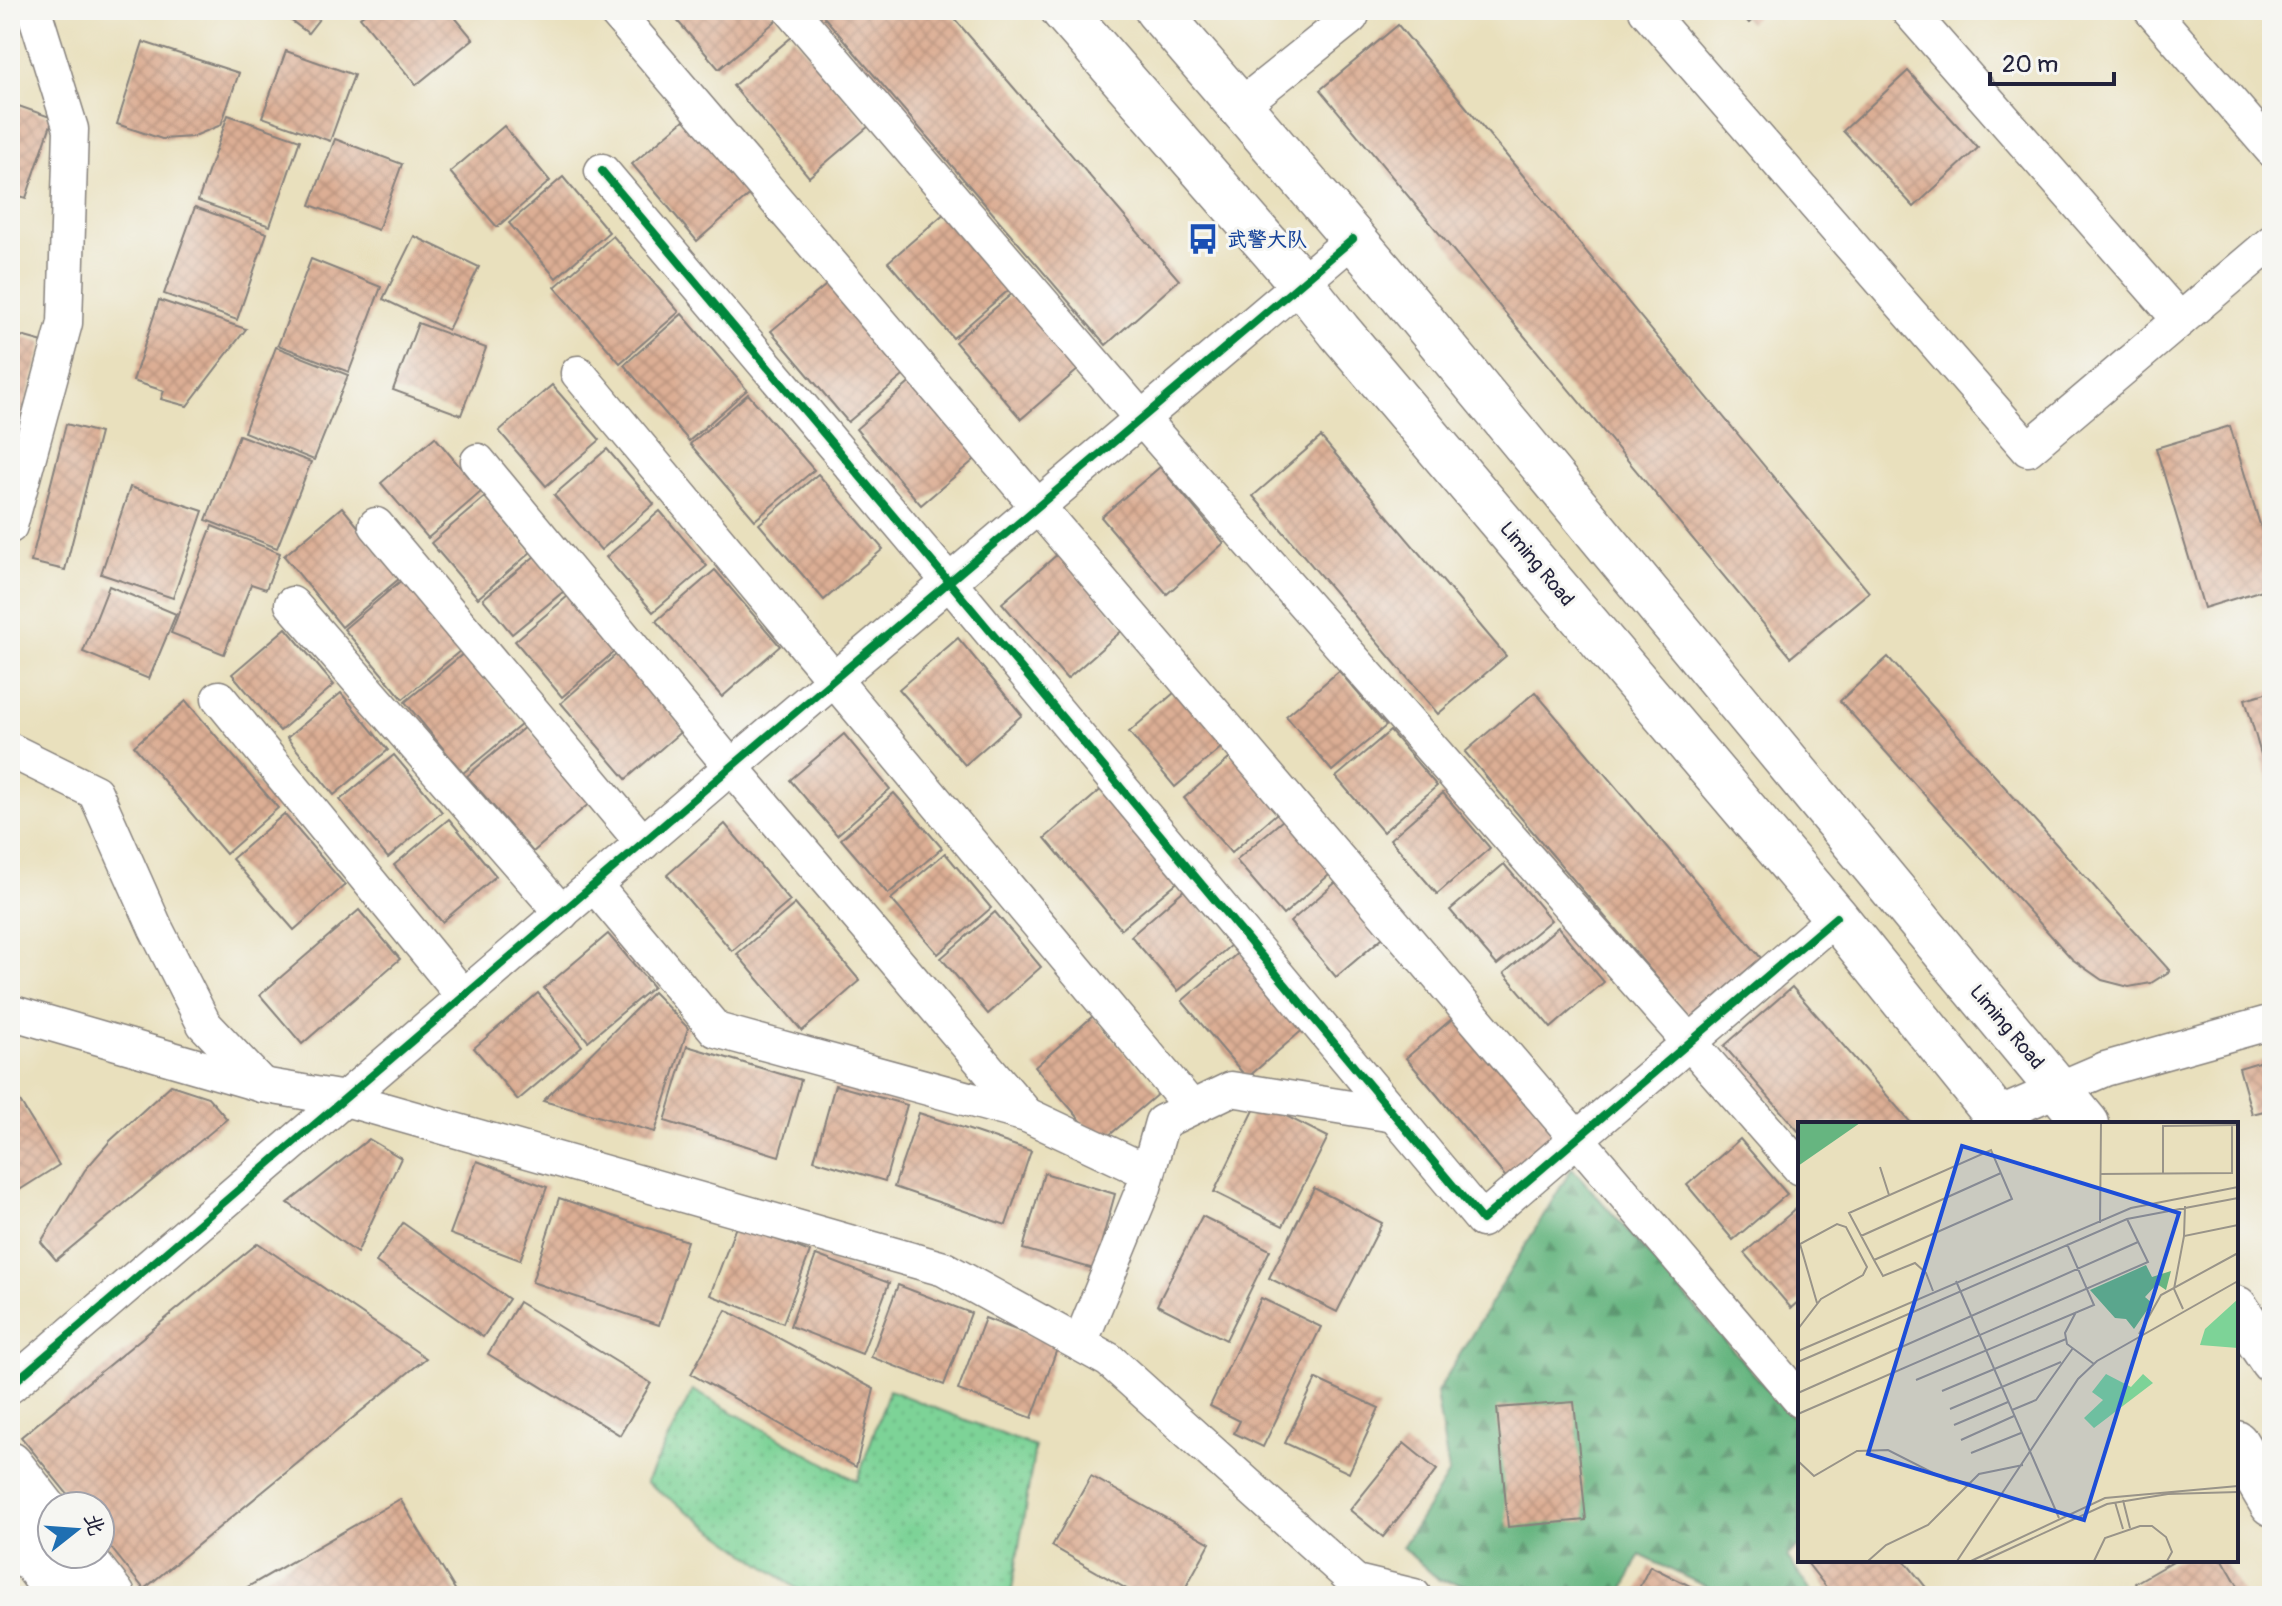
<svg xmlns="http://www.w3.org/2000/svg" width="2282" height="1606" font-family="Pangolin,'LXGW WenKai TC',sans-serif">
<defs>
<pattern id="grass-dots" width="8" height="8" patternUnits="userSpaceOnUse" patternTransform="scale(2)"><rect width="8" height="8" fill="#7dd397"/><path d="M2 2h.1M6 6h.1" fill="none" stroke="#6cb583" stroke-width="1.8" stroke-linecap="round"/></pattern>
<pattern id="forest-firs" width="22" height="20" patternUnits="userSpaceOnUse" patternTransform="scale(2)"><rect width="22" height="20" fill="#66b580"/><path d="M5 1l3.5 6h-7zM16 11l3.5 6h-7z" fill="#54936a"/></pattern>
<pattern id="building-cross-hatch" width="8" height="8" patternUnits="userSpaceOnUse" patternTransform="scale(2)"><rect width="8" height="8" fill="#dcae94"/><path d="M0 0l8 8M0 8l8-8" fill="none" stroke="#bc9580"/></pattern>
</defs>
<rect width="100%" height="100%" fill="#f6f6f2"/>
<filter id="ink" filterUnits="userSpaceOnUse"><feTurbulence type="fractalNoise" baseFrequency=".0125" numOctaves="2"/><feDisplacementMap in="SourceGraphic" scale="16" xChannelSelector="R" yChannelSelector="G"/><feConvolveMatrix kernelMatrix="1 2 1 2 8 2 1 2 1" color-interpolation-filters="sRGB"/></filter>
<filter id="wash" filterUnits="userSpaceOnUse"><feTurbulence type="fractalNoise" baseFrequency=".006" numOctaves="4" result="noise"/><feDisplacementMap in="SourceGraphic" scale="32" xChannelSelector="R" yChannelSelector="G"/><feGaussianBlur stdDeviation="1.8" result="paint"/><feColorMatrix in="noise" values="0 0 0 0 0 0 0 0 0 0 0 0 0 0 0 0 0 1.4 0 .05"/><feComposite in="paint" operator="in"/></filter>
<g filter="url(#wash)">
<rect width="100%" height="100%" fill="#e9e0bd"/>
<!-- grass -->
<polygon fill="url(#grass-dots)" stroke="#507a69" stroke-width="2" points="693,1390 857,1481 889,1390 1035,1447 1011,1596 807,1596 646,1482"/>
<!-- forest -->
<polygon fill="url(#forest-firs)" stroke="#446c5e" stroke-width="2" points="1572,1168 1800,1426 1800,1545 1787,1557 1814,1596 1725,1596 1640,1555 1621,1596 1524,1596 1439,1580 1402,1547 1449,1473 1436,1394"/>
<g id="blocks">
<!-- building -->
<g fill="url(#building-cross-hatch)">
<polygon points="277,10 326,10 308,33"/>
<polygon points="369,10 449,10 473,39 416,85 360,17"/>
<polygon points="668,10 770,10 778,19 719,69"/>
<polygon points="818,10 947,10 1179,280 1106,345"/>
<polygon points="1237,10 1261,10 1247,22"/>
<polygon points="1737,10 1762,10 1749,23"/>
<polygon points="1398,25 1869,592 1791,657 1320,90"/>
<polygon points="793,36 869,126 809,177 733,86"/>
<polygon points="143,42 239,73 221,125 192,137 162,139 117,124"/>
<polygon points="286,51 354,75 330,141 262,117"/>
<polygon points="1908,71 1978,148 1914,207 1843,131"/>
<polygon points="10,103 53,118 26,198 10,193"/>
<polygon points="691,114 755,190 697,241 632,164"/>
<polygon points="228,115 300,140 270,226 198,201"/>
<polygon points="504,126 550,181 497,227 450,172"/>
<polygon points="335,139 402,164 378,230 310,205"/>
<polygon points="563,177 609,232 556,278 509,223"/>
<polygon points="195,207 267,233 237,320 164,294"/>
<polygon points="946,212 1011,288 953,338 888,262"/>
<polygon points="414,236 479,267 448,330 383,299"/>
<polygon points="613,236 679,312 620,363 555,287"/>
<polygon points="311,259 381,287 349,372 278,345"/>
<polygon points="831,281 908,372 848,422 771,331"/>
<polygon points="1014,292 1079,369 1021,419 955,342"/>
<polygon points="159,300 246,329 187,406 161,399 164,391 133,381"/>
<polygon points="682,314 747,390 689,441 624,365"/>
<polygon points="418,323 486,348 461,415 393,390"/>
<polygon points="10,333 43,342 19,427 10,424"/>
<polygon points="276,347 348,375 314,460 244,432"/>
<polygon points="914,379 980,455 921,505 856,429"/>
<polygon points="552,385 600,440 546,486 499,431"/>
<polygon points="748,394 814,470 755,520 690,444"/>
<polygon points="66,424 100,433 65,570 31,562"/>
<polygon points="2230,426 2272,564 2272,587 2204,608 2156,448"/>
<polygon points="239,435 311,462 277,548 206,520"/>
<polygon points="435,437 481,492 428,538 381,483"/>
<polygon points="1321,437 1506,656 1438,714 1253,496"/>
<polygon points="607,449 654,504 601,550 554,495"/>
<polygon points="1160,467 1224,543 1167,594 1101,517"/>
<polygon points="818,474 883,549 824,600 759,524"/>
<polygon points="130,487 203,511 173,598 101,574"/>
<polygon points="485,497 531,552 478,598 431,543"/>
<polygon points="342,507 400,578 342,627 284,556"/>
<polygon points="660,511 707,566 653,612 606,557"/>
<polygon points="212,526 280,553 266,589 251,584 224,654 171,633"/>
<polygon points="1060,552 1125,628 1067,679 1002,603"/>
<polygon points="535,556 564,591 512,634 483,599"/>
<polygon points="715,570 780,646 722,697 656,621"/>
<polygon points="403,579 461,650 403,699 344,629"/>
<polygon points="109,586 176,614 149,679 83,652"/>
<polygon points="568,596 615,651 562,697 515,641"/>
<polygon points="286,628 334,685 280,731 232,674"/>
<polygon points="958,638 1022,715 965,765 899,689"/>
<polygon points="619,652 684,729 626,779 561,703"/>
<polygon points="464,653 522,724 463,773 405,702"/>
<polygon points="1888,657 2170,971 2151,983 2129,987 2102,980 2072,959 1840,701"/>
<polygon points="1339,671 1386,726 1332,771 1286,716"/>
<polygon points="1182,686 1229,741 1175,787 1129,732"/>
<polygon points="2272,691 2272,789 2271,789 2245,699"/>
<polygon points="1535,692 1761,958 1691,1018 1465,752"/>
<polygon points="341,693 388,750 334,795 287,738"/>
<polygon points="186,701 278,808 226,854 134,746"/>
<polygon points="526,726 591,802 533,852 467,776"/>
<polygon points="1390,731 1437,786 1383,832 1336,777"/>
<polygon points="844,734 890,789 837,835 790,780"/>
<polygon points="1237,752 1284,807 1231,853 1184,798"/>
<polygon points="394,755 442,812 388,858 340,800"/>
<polygon points="1104,787 1181,879 1121,929 1045,838"/>
<polygon points="894,793 942,848 888,894 841,839"/>
<polygon points="1443,793 1490,848 1437,894 1390,839"/>
<polygon points="284,814 345,885 294,930 232,859"/>
<polygon points="1290,814 1336,869 1283,915 1236,860"/>
<polygon points="449,819 496,876 442,922 394,865"/>
<polygon points="725,824 790,901 732,951 667,875"/>
<polygon points="945,853 991,908 938,954 891,899"/>
<polygon points="1504,864 1551,920 1497,965 1450,910"/>
<polygon points="1343,876 1389,932 1336,977 1290,922"/>
<polygon points="1184,890 1231,945 1178,991 1131,936"/>
<polygon points="795,904 860,981 802,1031 737,954"/>
<polygon points="359,910 400,959 302,1044 260,995"/>
<polygon points="995,912 1041,967 988,1014 941,958"/>
<polygon points="1558,927 1604,982 1551,1028 1504,973"/>
<polygon points="608,934 653,987 588,1041 544,988"/>
<polygon points="1240,951 1306,1027 1247,1078 1182,1001"/>
<polygon points="1792,987 1912,1124 1800,1124 1800,1133 1724,1046"/>
<polygon points="653,992 688,1028 655,1132 543,1101"/>
<polygon points="538,993 582,1046 518,1100 474,1048"/>
<polygon points="1459,1013 1562,1135 1509,1181 1406,1058"/>
<polygon points="1093,1016 1159,1093 1100,1143 1035,1067"/>
<polygon points="687,1046 801,1080 779,1156 665,1121"/>
<polygon points="2272,1058 2272,1109 2252,1114 2239,1068"/>
<polygon points="171,1085 208,1097 227,1119 56,1260 41,1242 85,1170 110,1141"/>
<polygon points="835,1085 907,1105 885,1181 814,1160"/>
<polygon points="14,1092 59,1165 10,1196 10,1095"/>
<polygon points="1258,1102 1328,1137 1283,1226 1214,1192"/>
<polygon points="919,1113 1031,1151 1006,1225 894,1187"/>
<polygon points="369,1139 401,1158 357,1253 288,1203"/>
<polygon points="1740,1139 1787,1194 1733,1240 1687,1185"/>
<polygon points="477,1161 547,1187 520,1260 450,1234"/>
<polygon points="1044,1173 1115,1194 1094,1269 1023,1249"/>
<polygon points="1314,1188 1382,1223 1337,1312 1269,1278"/>
<polygon points="559,1198 687,1241 659,1325 532,1282"/>
<polygon points="1798,1207 1800,1210 1800,1300 1791,1308 1744,1253"/>
<polygon points="1202,1216 1270,1250 1226,1340 1157,1305"/>
<polygon points="403,1223 509,1299 483,1337 376,1262"/>
<polygon points="737,1224 810,1252 783,1323 710,1295"/>
<polygon points="258,1243 426,1358 144,1589 100,1534 100,1506 77,1506 21,1437"/>
<polygon points="816,1255 889,1283 862,1354 790,1326"/>
<polygon points="898,1285 971,1313 944,1385 871,1357"/>
<polygon points="1261,1298 1321,1327 1263,1447 1234,1433 1240,1421 1210,1406"/>
<polygon points="519,1302 651,1383 620,1435 488,1354"/>
<polygon points="726,1310 874,1389 856,1467 691,1374"/>
<polygon points="985,1318 1058,1346 1032,1418 958,1390"/>
<polygon points="1316,1379 1379,1408 1349,1473 1285,1443"/>
<polygon points="1574,1402 1586,1520 1508,1527 1497,1408"/>
<polygon points="1404,1443 1437,1470 1383,1537 1350,1510"/>
<polygon points="1091,1476 1210,1543 1181,1596 1139,1596 1052,1546"/>
<polygon points="400,1499 459,1596 232,1596"/>
<polygon points="1805,1560 1904,1560 1933,1596 1833,1596"/>
<polygon points="2175,1560 2223,1560 2244,1596 2143,1596 2135,1583"/>
<polygon points="1650,1566 1710,1596 1635,1596"/>
</g>
</g>
</g>
<g filter="url(#ink)">
<use href="#blocks" fill-opacity="0" stroke="#86817c" stroke-width="2"/>
<g fill="none" stroke-linecap="round" stroke-linejoin="round">
<defs>
<g id="minor">
<polyline points="614,10 1800,1400"/>
<polyline points="791,10 1141,418 1800,1168"/>
<polyline points="1646,10 2028,449 2272,242"/>
<polyline points="1908,10 2180,320"/>
<polyline points="2151,10 2272,150"/>
<polyline points="1240,106 1351,17 1354,10"/>
<polyline points="602,171 950,583 1482,1220 1836,917"/>
<polyline points="578,373 1191,1107"/>
<polyline points="478,461 731,767 1027,1115"/>
<polyline points="376,525 643,843"/>
<polyline points="10,526 65,323 71,129 34,10"/>
<polyline points="292,604 562,913"/>
<polyline points="219,698 464,997"/>
<polyline points="10,750 95,792 156,929 204,1024 262,1085"/>
<polyline points="595,886 716,1030 1027,1115 1148,1172"/>
<polyline points="10,1012 262,1085 345,1099 944,1269 1109,1360 1371,1596"/>
<polyline points="1996,1116 2105,1069 2272,1022"/>
<polyline points="1080,1343 1144,1187 1162,1122 1231,1089 1394,1115"/>
<polyline points="10,1386 731,767 1353,239"/>
<polyline points="1356,1582 1414,1596"/>
</g>
<g id="tertiary">
<polyline points="1063,10 1301,283 1339,331 1836,917 2003,1124"/>
<polyline points="1157,10 1383,273 2087,1124"/>
<polyline points="2236,1308 2272,1361"/>
<polyline points="2236,1443 2272,1504"/>
<polyline points="10,1464 52,1518"/>
<polyline points="10,1530 60,1596"/>
<polyline points="80,1554 113,1596"/>
</g>
</defs>
<!-- minor casing -->
<use href="#minor" stroke="#86817c" stroke-width="37"/>
<!-- tertiary casing -->
<use href="#tertiary" stroke="#86817c" stroke-width="47"/>
<!-- minor -->
<use href="#minor" stroke="#fff" stroke-width="34"/>
<!-- tertiary -->
<use href="#tertiary" stroke="#fff" stroke-width="44"/>
<defs>
<g id="cycleway">
<polyline points="602,171 950,583 1482,1220 1836,917"/>
<polyline points="10,1386 731,767 1353,239"/>
</g>
</defs>
<!-- cycleway casing -->
<use href="#cycleway" stroke="#f6f6f2" stroke-width="13"/>
<!-- cycleway -->
<use href="#cycleway" stroke="#00873e" stroke-width="8"/>
</g>
</g>
<!-- icons -->
<defs>
<symbol id="bus-bare" viewBox="-9 -9 18 18"><path d="M-5-6H5V4H4V6H2V4H-2V6H-4V4H-5ZM-3.5-4V0h7V-4ZM-3.5 1.2v1.5H-2V1.2ZM2 1.2v1.5H3.5V1.2Z" fill="#1a4fb4" stroke="#f6f6f2" stroke-width="2.5" paint-order="stroke"/></symbol>
</defs>
<g fill-rule="evenodd">
<use href="#bus-bare" x="1181" y="217" width="44" height="44"/>
</g>
<g text-anchor="middle" dominant-baseline="central" stroke-width="6" stroke-linejoin="round" paint-order="stroke">
<!-- transit labels -->
<g font-size="20" font-weight="bold" fill="#164399" stroke="#f6f6f2" text-anchor="start">
<text x="1227" y="239">武警大队</text>
</g>
<!-- street labels -->
<g font-size="20" fill="#22223b" stroke="#f6f6f2">
<text transform="translate(1537 564) rotate(50)">Liming Road</text>
<text transform="translate(2007 1027) rotate(50)">Liming Road</text>
</g>
</g>
<!-- overview -->
<g transform="translate(1798 1122)">
<rect width="440" height="440" fill="#e9e0bd"/>
<path d="M440,177V226L402,223L407,207ZM308,252L333,265L345,252L355,261L296,306L286,296L305,278L294,270Z" fill="#7dd397"/>
<path d="M0,1H62L0,44ZM348,143L354,155L373,149L368,168L359,162L347,175L354,181L336,207L328,197L317,196L292,168Z" fill="#66b580"/>
<path fill="none" stroke="#999489" stroke-width="2" d="M82,45L91,73M302,52L434,51V3M365,52V4L440,3M302,101L303,1M63,114L203,51M386,114L387,84M76,138L214,77L193,28L51,91L76,138L85,154L117,141L128,151L135,169M158,159L261,396M385,187L376,167L386,114L440,103M278,190L267,211L269,222L296,242M0,207L23,177L65,153L69,145L48,105L39,102L2,122L19,181M341,212L363,173L440,131M0,229L333,86L440,65M0,240L329,97L440,76M118,258L296,183L269,122M144,269L268,217M0,271L340,120M152,287L263,240M214,288L238,278L275,226M0,292L350,140L329,97M156,303L210,280M163,318L216,294M173,331L223,311M0,339L16,354L59,329L90,328L151,359L172,361M325,378L332,406M317,380L325,407M70,439L88,423L130,403L181,352L225,343M159,439L280,257L299,239L440,159M173,439L307,376L440,364M185,439L309,382L370,372L440,370M296,439L307,416L342,404H354L368,415L374,430L369,439"/>
<path fill="#1d4ed8" fill-opacity="0.15" stroke="#1d4ed8" stroke-width="4" d="M164,24L381,91L286,398L70,332Z"/>
<rect width="440" height="440" fill="none" stroke="#22223b" stroke-width="4"/>
</g>
<!-- margin -->
<rect width="2282" height="1606" fill="none" stroke="#f6f6f2" stroke-width="40"/>
<!-- north arrow -->
<g transform="translate(76 1530) rotate(73)"><circle r="38" fill="#f6f6f2" stroke="#a1a1a9" stroke-width="2"/>
<path d="M0-6L14 30L0 20L-14 30Z" fill="#1f6fb2"/>
<text y="-12" font-size="22" font-weight="bold" text-anchor="middle" fill="#22223b">北</text>
</g>
<!-- scale -->
<path d="M1990 72v12h124v-12" fill="none" stroke="#22223b" stroke-width="4"/>
<text x="2002" y="72" font-size="24" fill="#22223b" stroke="#f6f6f2" stroke-width="6" paint-order="stroke">20 m</text>
</svg>
